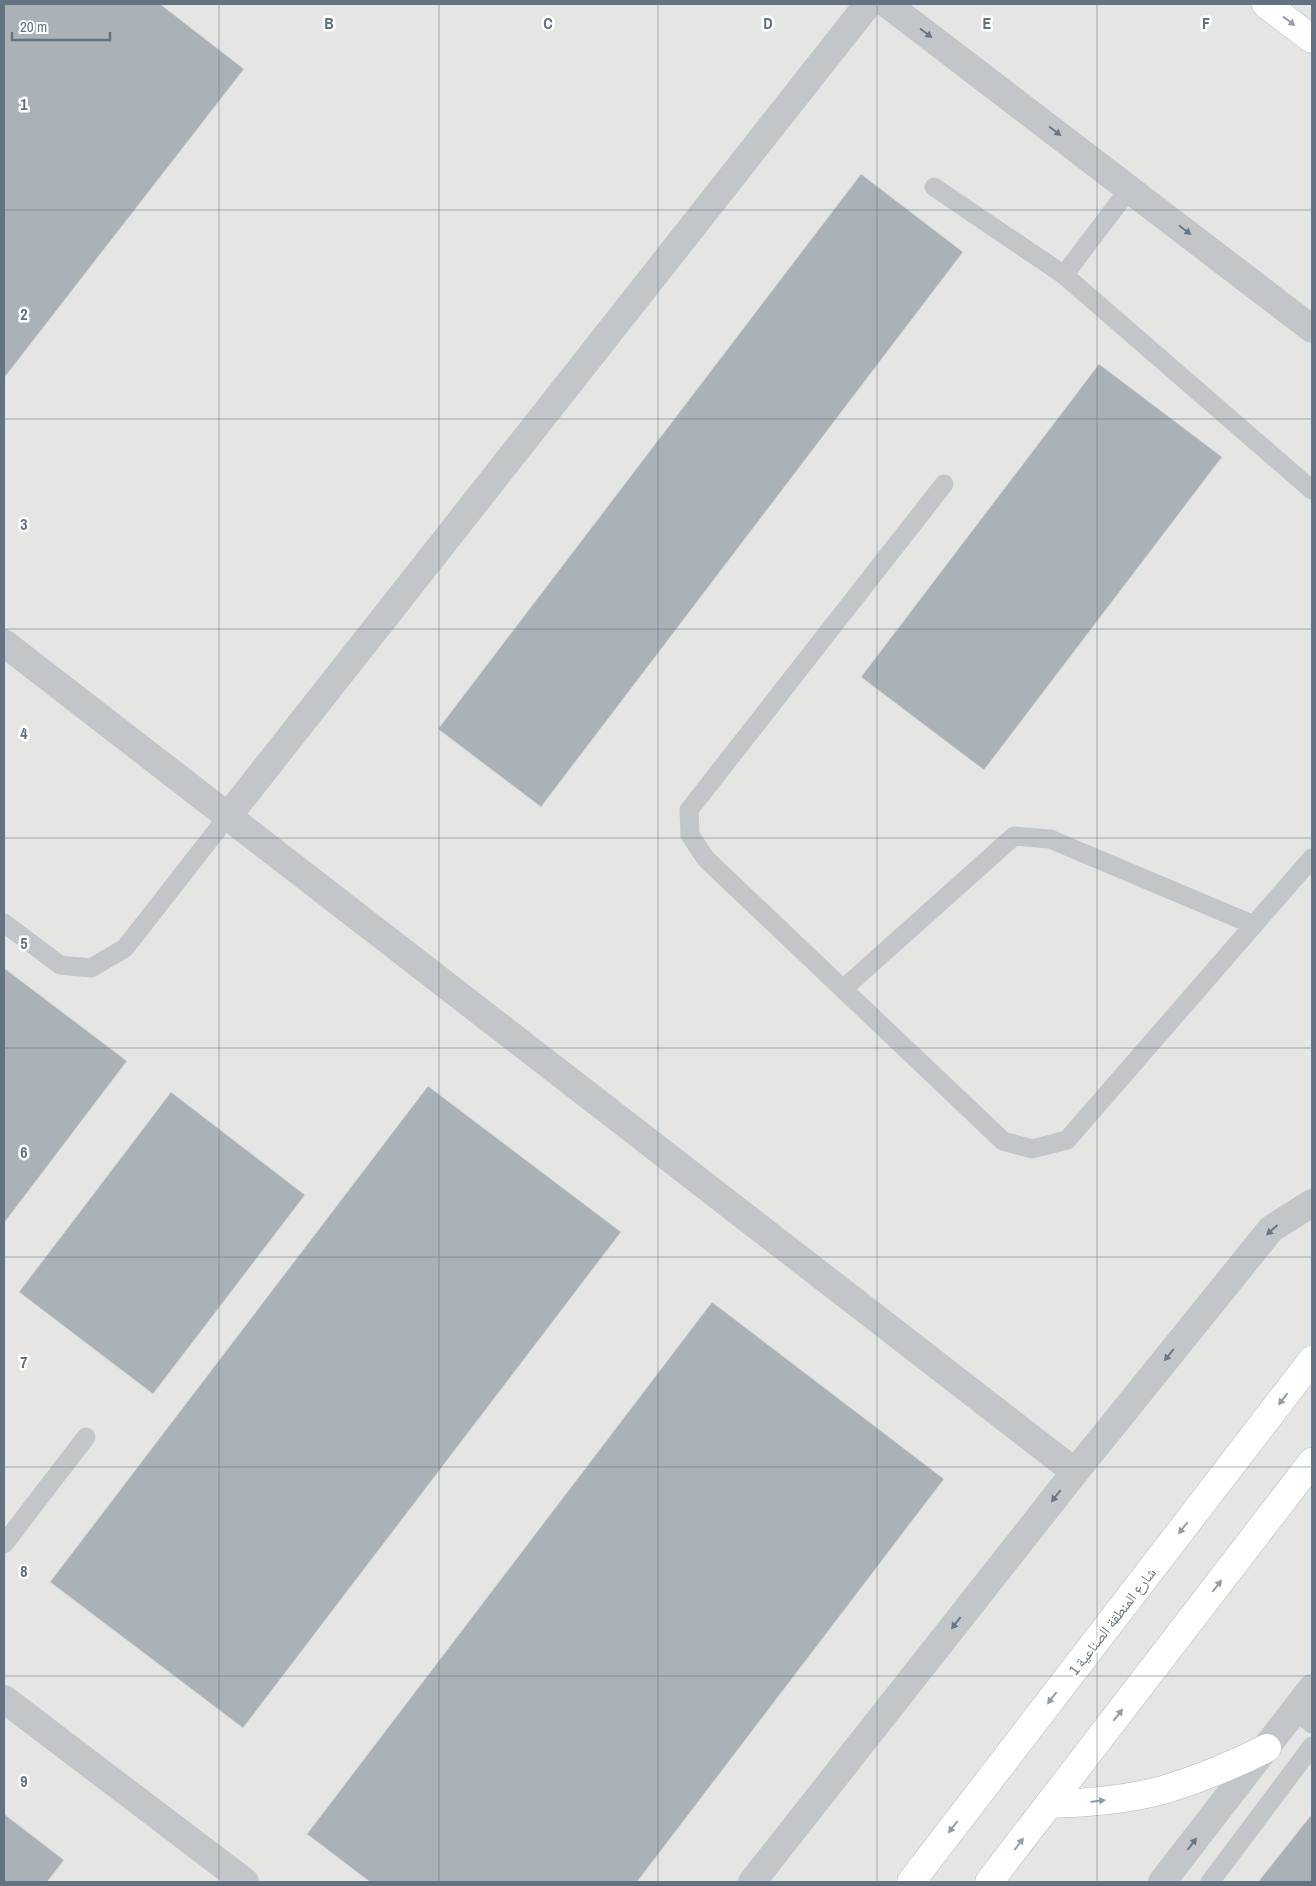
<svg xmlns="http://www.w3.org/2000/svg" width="1316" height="1886" font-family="'Archivo Narrow','Noto Naskh Arabic',sans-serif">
<rect width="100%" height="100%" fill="#f5f5f1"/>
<!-- built -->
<rect fill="#e5e6e4" x="4" y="4" width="1308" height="1878"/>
<!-- building -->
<g fill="#aab1b7" stroke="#d6d6d3">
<polygon points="4,4 160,4 244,69 4,378"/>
<polygon points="861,174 963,252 541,807 438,729"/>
<polygon points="1099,364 1222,457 984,770 861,677"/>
<polygon points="4,968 127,1061 4,1223"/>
<polygon points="428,1086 621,1232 243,1728 50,1582"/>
<polygon points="171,1092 305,1195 153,1394 19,1292"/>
<polygon points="712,1302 944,1479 637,1882 370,1882 307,1834"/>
<polygon points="4,1814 64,1860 47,1882 4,1882"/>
<polygon points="1312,1814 1312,1882 1258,1882"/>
</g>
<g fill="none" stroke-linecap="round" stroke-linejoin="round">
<defs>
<g id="secondary">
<polyline points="1266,4 1312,39"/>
<path d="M1049,1804C1087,1803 1126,1800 1163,1790C1200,1779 1233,1765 1267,1748"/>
<polyline points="911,1882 1312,1360"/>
<polyline points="989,1882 1312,1462"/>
</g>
</defs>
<!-- secondary casing -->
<use href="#secondary" stroke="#b4b9be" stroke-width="29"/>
<!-- lane -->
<g stroke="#c2c6c9" stroke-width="19">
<polyline points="934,187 1064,275 1312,490"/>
<polyline points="1064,275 1130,188"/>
<polyline points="944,484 689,810 690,835 706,859 1003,1141 1032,1149 1067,1140 1312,858"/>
<polyline points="4,923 60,965 91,968 125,948 228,816"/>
<polyline points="843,989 1014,836 1050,839 1254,925"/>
<polyline points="4,1544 86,1437"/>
<polyline points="1296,1710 1312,1724"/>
<polyline points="1210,1882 1312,1746"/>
</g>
<!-- street -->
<g stroke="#c2c6c9" stroke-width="28">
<polyline points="887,4 1312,329"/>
<polyline points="4,643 1075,1472"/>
<polyline points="228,816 868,4"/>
<polyline points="4,1699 245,1882"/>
<polyline points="752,1882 1075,1472 1271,1229 1312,1203"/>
<polyline points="1162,1882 1312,1688"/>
</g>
<!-- secondary -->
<use href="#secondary" stroke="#fff" stroke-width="28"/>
</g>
<!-- one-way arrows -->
<defs><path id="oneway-solid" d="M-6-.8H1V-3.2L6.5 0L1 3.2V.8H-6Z" transform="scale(1.25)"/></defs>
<g fill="#929da8">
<use href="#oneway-solid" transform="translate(1289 21) rotate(37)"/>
<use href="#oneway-solid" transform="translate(1283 1399) rotate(128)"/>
<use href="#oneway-solid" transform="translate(1183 1528) rotate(128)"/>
<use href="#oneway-solid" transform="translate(1217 1586) rotate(-52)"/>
<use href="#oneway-solid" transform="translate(1052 1698) rotate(128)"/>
<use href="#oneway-solid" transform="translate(1118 1715) rotate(-52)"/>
<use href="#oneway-solid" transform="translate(1098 1801) rotate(-7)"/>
<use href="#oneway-solid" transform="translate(953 1827) rotate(128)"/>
<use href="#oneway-solid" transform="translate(1019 1844) rotate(-53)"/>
</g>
<g fill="#687786">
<use href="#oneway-solid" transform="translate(926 33) rotate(37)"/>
<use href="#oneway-solid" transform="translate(1055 131) rotate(37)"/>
<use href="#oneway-solid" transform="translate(1185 230) rotate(37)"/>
<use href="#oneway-solid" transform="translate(1272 1230) rotate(138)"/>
<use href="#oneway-solid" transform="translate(1169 1355) rotate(129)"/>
<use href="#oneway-solid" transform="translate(1056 1496) rotate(128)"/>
<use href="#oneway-solid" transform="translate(956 1623) rotate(128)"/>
<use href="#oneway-solid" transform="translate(1192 1844) rotate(-52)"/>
</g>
<!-- grid -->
<path fill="none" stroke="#637382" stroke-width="1" stroke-opacity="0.55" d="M219,4V1882M439,4V1882M658,4V1882M877,4V1882M1097,4V1882M4,210H1312M4,419H1312M4,629H1312M4,838H1312M4,1048H1312M4,1257H1312M4,1467H1312M4,1676H1312"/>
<g text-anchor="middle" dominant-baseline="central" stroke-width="5" stroke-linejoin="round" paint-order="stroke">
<!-- street labels -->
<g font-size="15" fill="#637382" stroke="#fff">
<text transform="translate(1112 1621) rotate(-52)">شارع المنطقة الصناعية 1</text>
</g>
</g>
<g font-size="16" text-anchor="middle" font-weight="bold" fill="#637382" stroke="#fff" stroke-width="5" stroke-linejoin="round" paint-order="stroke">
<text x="329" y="29">B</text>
<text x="548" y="29">C</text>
<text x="768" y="29">D</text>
<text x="987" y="29">E</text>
<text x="1206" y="29">F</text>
<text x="24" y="110">1</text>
<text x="24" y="320">2</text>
<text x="24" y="530">3</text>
<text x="24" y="739">4</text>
<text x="24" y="949">5</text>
<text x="24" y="1158">6</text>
<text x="24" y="1368">7</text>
<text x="24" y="1577">8</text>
<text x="24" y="1787">9</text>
</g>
<!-- border -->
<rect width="1316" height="1886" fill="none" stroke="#637382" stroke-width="10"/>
<!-- scale -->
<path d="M12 32v8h98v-8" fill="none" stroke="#637382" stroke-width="2.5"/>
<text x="20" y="32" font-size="15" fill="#637382" stroke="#ffffff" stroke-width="4" paint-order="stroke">20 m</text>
</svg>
